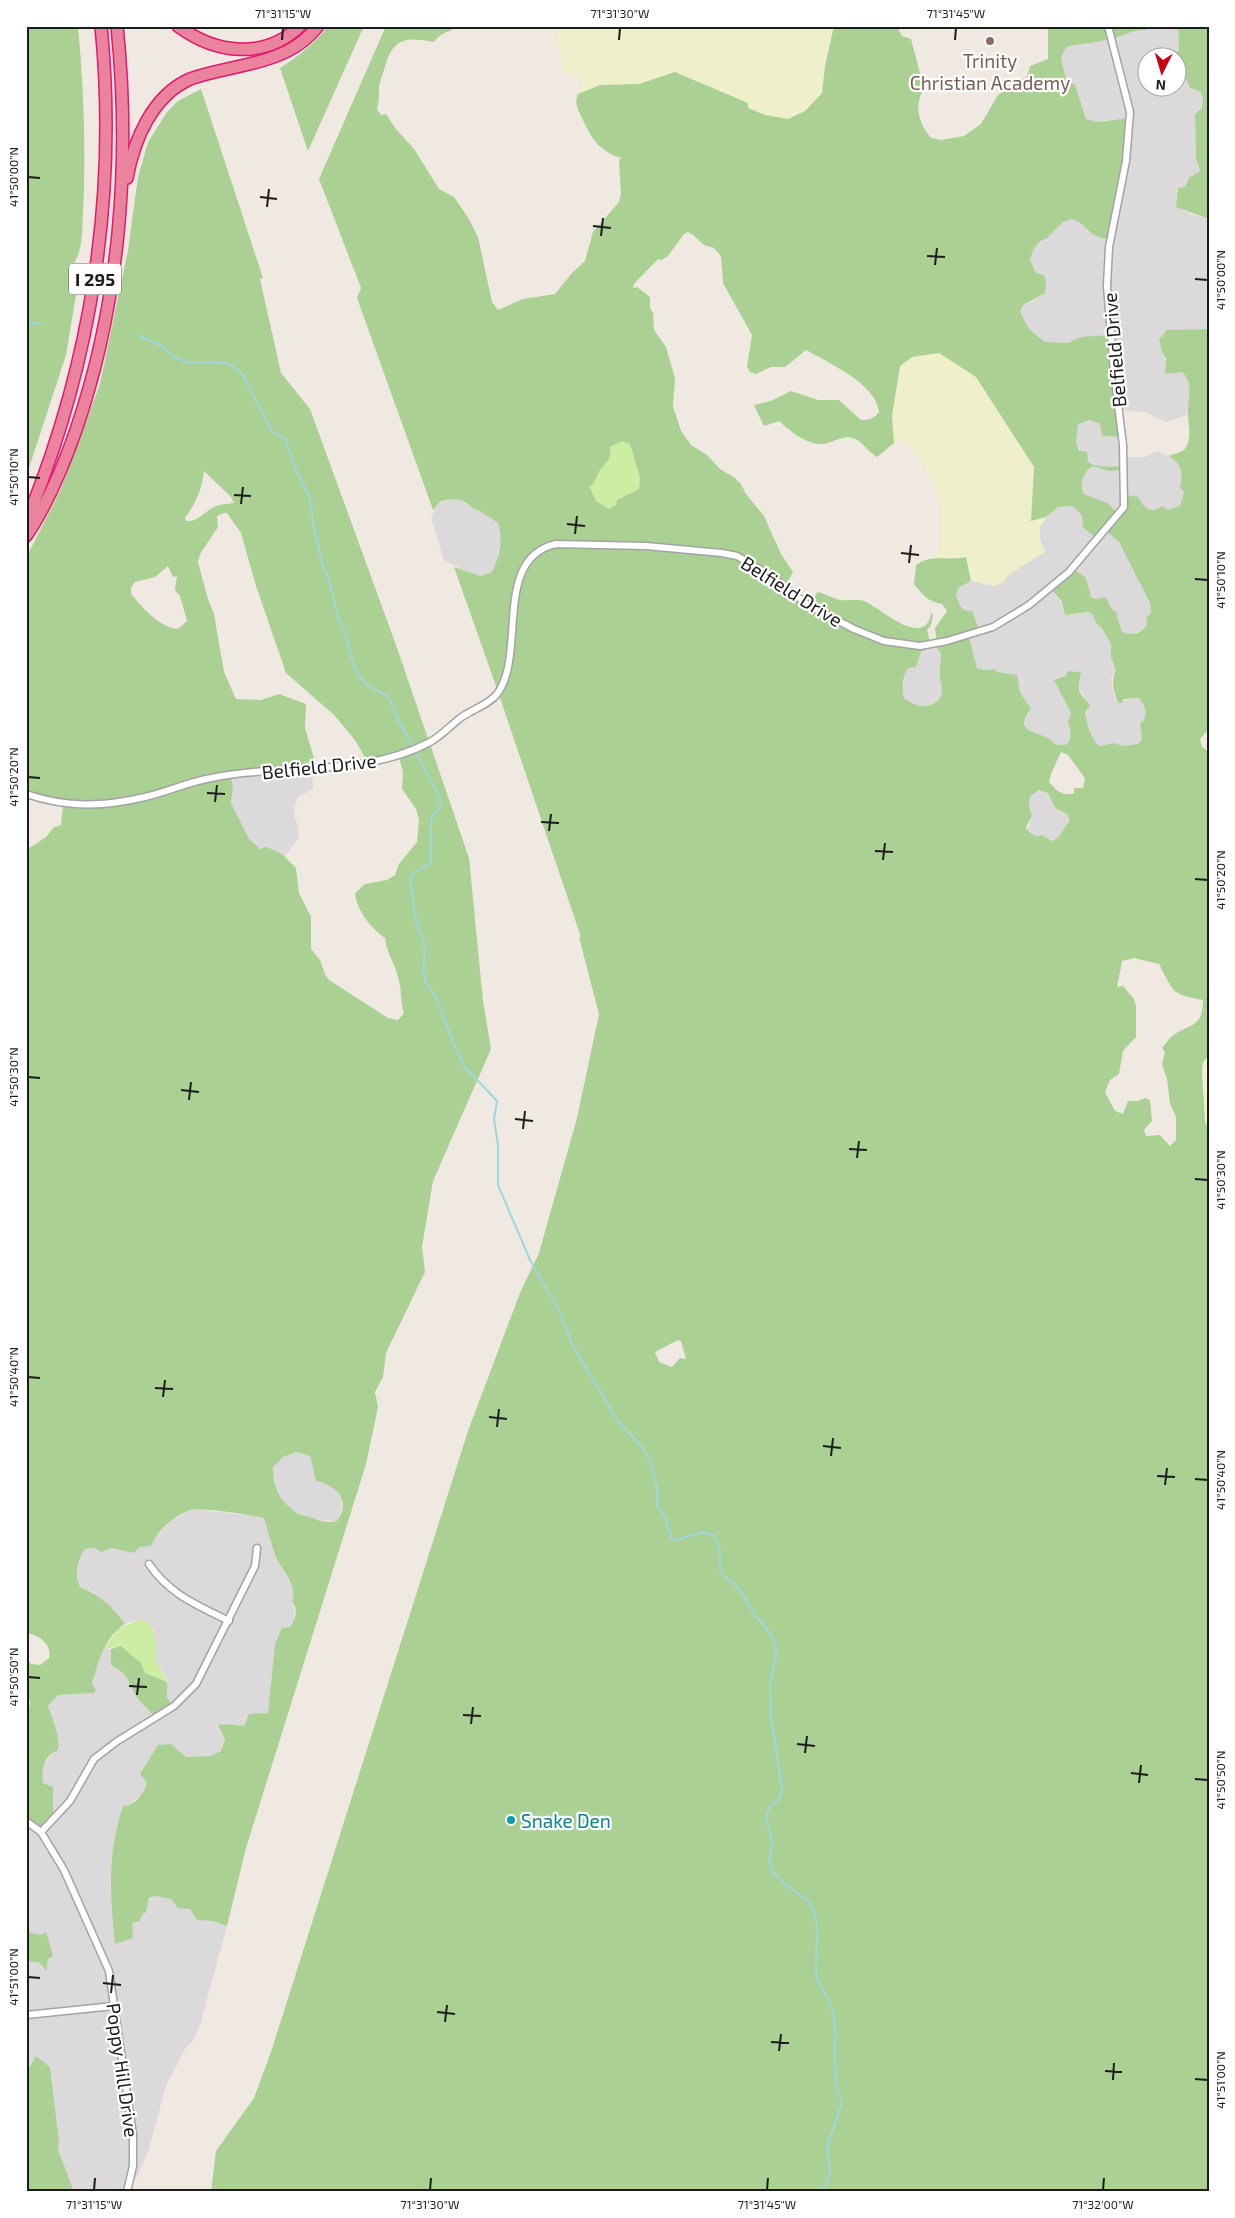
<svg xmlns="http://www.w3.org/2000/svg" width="1235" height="2218" font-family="'Exo 2',sans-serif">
<rect width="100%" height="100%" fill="#efe9e1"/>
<!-- residential -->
<g fill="#dbd9d9">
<polygon points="1150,26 1178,26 1179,50 1174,55 1175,57 1148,58 1148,88 1178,88 1178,62 1182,71 1200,91 1203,98 1202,108 1195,114 1196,158 1200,171 1189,178 1185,187 1178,188 1176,191 1179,195 1177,206 1190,214 1209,219 1209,329 1189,329 1161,343 1162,353 1166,361 1165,374 1182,372 1188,377 1190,393 1187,415 1166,422 1145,412 1120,410 1081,337 1068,343 1045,342 1029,329 1020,311 1024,304 1035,301 1046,282 1044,275 1036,273 1030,260 1033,250 1063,221 1073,219 1084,224 1088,232 1113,119 1098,122 1086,119 1078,95 1066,80 1061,58 1066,47 1080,43 1112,39 1136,29 1146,30"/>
<polygon points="1090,420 1100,424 1102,436 1121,437 1124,457 1145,457 1157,451 1173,458 1179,464 1183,478 1180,487 1184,492 1180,506 1172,510 1151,511 1145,508 1138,497 1119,514 1107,503 1084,494 1081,483 1088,462 1076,442 1076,429 1078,424"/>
<polygon points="455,498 470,505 473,509 480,511 498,523 502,538 499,546 498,562 492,572 481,576 471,574 444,560 431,518 438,503"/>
<polygon points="1072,505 1083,515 1084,520 1106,531 1119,542 1150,603 1151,613 1147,625 1143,630 1130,635 1122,632 1106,597 1095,599 1091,597 1086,578 1051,589 1070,615 1090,612 1093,615 1096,623 1101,627 1111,644 1111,657 1116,670 1111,679 1114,696 1118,703 1134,697 1142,702 1146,714 1144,720 1140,723 1142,739 1138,744 1132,746 1121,746 1115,743 1099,746 1094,742 1086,719 1085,712 1090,706 1079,688 1081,672 1069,671 1071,714 1068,722 1072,730 1071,738 1066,744 1060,746 1052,743 1048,738 1030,733 1025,726 1024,720 1031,709 1020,692 1016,675 997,672 994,669 985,670 977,668 969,637 965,611 961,609 956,595 958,587 971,581 978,581 985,585 1006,577 1045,551 1040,540 1040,527 1046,517 1058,507"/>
<polygon points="934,644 941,654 940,678 943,686 941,698 938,702 925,706 913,705 904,699 902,693 905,673 908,668 916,667 921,652"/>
<polygon points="312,769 313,789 299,796 295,804 294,816 298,825 299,837 290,850 284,856 257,847 249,839 231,803 233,789 230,776"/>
<polygon points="1039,790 1048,793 1055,808 1067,814 1070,820 1058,838 1052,841 1042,835 1035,836 1027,830 1032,816 1029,806 1030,796"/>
<polygon points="297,1452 310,1456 316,1481 326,1483 334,1487 339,1493 342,1504 340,1516 337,1521 313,1520 306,1515 298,1514 286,1505 277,1493 273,1467 283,1457"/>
<polygon points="192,1509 264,1517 275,1555 294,1591 294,1620 275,1644 268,1713 248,1721 244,1725 239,1726 223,1723 219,1725 225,1739 221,1751 210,1756 186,1757 171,1744 163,1746 144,1778 147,1783 144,1793 126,1806 132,1923 146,1912 147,1902 155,1896 171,1899 190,1909 197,1920 213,1921 227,1926 202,2017 202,2021 192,2042 186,2047 166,2086 148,2152 136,2178 129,2178 127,2192 74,2192 58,2149 59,2142 37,2056 31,2062 26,2072 26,1961 40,1963 45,1970 45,1932 41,1935 31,1933 26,1928 26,1817 40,1828 53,1801 53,1787 43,1783 42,1777 44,1766 52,1753 57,1734 48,1706 58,1695 80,1694 92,1684 98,1661 104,1649 111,1649 111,1665 124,1672 132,1685 134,1692 156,1717 170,1702 167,1697 167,1680 156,1660 154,1631 149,1622 132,1621 125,1624 118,1614 103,1600 93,1592 80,1587 75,1577 81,1555 85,1549 96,1548 101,1552 112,1548 134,1553 140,1547 154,1539 169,1523"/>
</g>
<!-- farmland -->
<g fill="#efefcb">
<polygon points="554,26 834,26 825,66 822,93 805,111 788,119 765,115 748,107 747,103 675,72 639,84 600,85 578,94 581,81 578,76 564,74 562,71"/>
<polygon points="939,353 976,377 1034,467 1031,521 1046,517 1040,527 1040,540 1045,552 1009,574 1004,582 994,586 971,581 965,557 957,559 933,557 940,549 941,509 932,480 911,447 901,439 894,443 892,438 892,416 900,366 912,357"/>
<polygon points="1209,1055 1209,1130 1205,1122 1202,1071 1203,1062"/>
</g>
<!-- grass -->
<g fill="#cdeda3">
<path d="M622,441L630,444L640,478L639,489L617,500L616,505L609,509L596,501L590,487C595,482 596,478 599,472C606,460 611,464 610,447Z"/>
<polygon points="138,1620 149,1622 156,1638 156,1660 167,1682 145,1673 141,1663 121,1646 104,1649 118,1629"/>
</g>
<!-- forest -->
<g fill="#aad193" fill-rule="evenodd">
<path d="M26,26H78C84,89 86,152 83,214C82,230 83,250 74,263L81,265L66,355L26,477Z"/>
<path d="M328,26H364L308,151L280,68C299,56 314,44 328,26Z"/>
<path d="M386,26H457C449,34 443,30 434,42C404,36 392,39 384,70C382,76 379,83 379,89C379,96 379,102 377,109L381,115L386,114L396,129L414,149L439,189L454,197L469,219L478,237L492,302L498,310L523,299L555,294L572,273L585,261L593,232L619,202L621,194L619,160L621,158C601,152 591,139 583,120C578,110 574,104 578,94L600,85L639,84L675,72L748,103V108L765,115L788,119L805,111L822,93L825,66L834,26H900L899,31L902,36L911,39L920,73L927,84C913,103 917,121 931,138L941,140L964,136L981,124L998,95L1018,80L1027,77L1030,66L1048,59V26C1053,26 1060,25 1065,26C1074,28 1080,32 1089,26H1150L1146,30C1133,29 1123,36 1110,39C1096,43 1081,43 1066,47L1061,58L1066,80L1075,85L1086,119L1098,122L1129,118L1110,239C1085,236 1092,228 1073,219L1063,222L1047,238L1041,241L1033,250L1030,260L1036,273L1044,275L1046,282L1045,293C1037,296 1033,301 1024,304L1020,311L1029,329L1045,342L1068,343L1081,337L1111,335L1121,437L1102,436L1100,424L1090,420L1078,424L1076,442L1079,450L1087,452L1088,462L1093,465L1108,467L1123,466L1122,470L1109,471L1093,466C1083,471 1079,484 1084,494L1107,503L1119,514L1125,495L1138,497C1144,507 1150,515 1162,506L1168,510L1180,506L1184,492L1180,487C1184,474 1181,463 1169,456C1175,453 1183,453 1186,447C1192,437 1188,424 1188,413C1187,398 1195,384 1182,372L1165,374L1166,358L1162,353L1159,338L1163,336L1166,330L1209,329V729L1200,739L1202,747L1209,752V1055L1203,1062L1202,1071L1205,1122L1209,1130V2192H211L216,2151L254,2098L271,2052L468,1431L520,1293L539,1253L577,1118L599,1014L579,937H581L497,689L454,567L481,576L492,572C500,557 503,539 498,523L480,511L473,509C466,499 451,497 440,502C437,504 435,509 433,510L357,298L361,288L319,179ZM688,232L692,234L704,245L714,248L721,256L723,283L752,335L747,367L750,372L756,374L771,367H785L806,350C828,363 876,383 879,412C874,419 869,420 861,420L839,400H818L791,391L771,401L754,405L764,426L779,421C790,431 807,445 823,444C833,443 842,435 853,438C861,440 868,452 877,457L894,443L892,416L900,366L912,357L939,353L976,377L1034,467L1031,521L1046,517L1058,507L1072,506C1080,513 1085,516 1082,527L1097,538L1106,531L1119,542L1150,603L1151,613L1146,618L1147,625C1141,634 1132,636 1122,632L1117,617V613L1111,608L1106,597L1095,599L1091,597L1086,578L1072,568L1051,589L1062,602L1065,615L1089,612L1093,615L1096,623L1101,627L1111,644V657L1116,670C1110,682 1114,692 1118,703H1122L1124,699L1138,698C1145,704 1147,712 1144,720L1140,723L1142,739L1138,744L1122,746L1115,743L1099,746C1092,740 1086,722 1085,712L1090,706C1088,700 1080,696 1079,689C1078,683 1081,677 1081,672L1068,671L1066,676L1054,680L1071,713L1068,722C1072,731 1073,747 1059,745C1053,745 1051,739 1046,737C1030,731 1015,729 1031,709L1020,692L1017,675L997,672L994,669L985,670L977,668L969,637L979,630L972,611C960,612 960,605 956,595L958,588L971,581L966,557C948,561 931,554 916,565L914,584C923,595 928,602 942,604L947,611L935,628L937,643L930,642L927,630L931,625L933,615L931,613C925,651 878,606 864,601C857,599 848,601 840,600C833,598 825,594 818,592L808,605L785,587L793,572L781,554L764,516L746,494L741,484L735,478L720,469L707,455L691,445L681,431L673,406L675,378L666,347L654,330L653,313L650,308V297L637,287L633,288L634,284L658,259L662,260L668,256L684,234ZM622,441L630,444L640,478L639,489L617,500L616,505L609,509L596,501L590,487C595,482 596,478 599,472C606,460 611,464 610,447ZM934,644L941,654C941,662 939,672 940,679C943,691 944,700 930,705C920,708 912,704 904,698C901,690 903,675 908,668L916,667L921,652ZM1061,752L1068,755L1085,778L1083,788H1074V793C1062,797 1056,790 1049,782L1051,774ZM1039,790L1048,793L1055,808L1067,814L1070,820L1058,838L1052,841L1042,835L1035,836L1027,830L1026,827L1032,816L1029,806L1030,796ZM1134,958L1159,964C1174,992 1170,994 1203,1000C1203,1031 1186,1023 1170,1038C1167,1041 1165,1045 1162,1048L1165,1052L1162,1065L1167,1079L1170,1104L1176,1117V1140L1170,1146L1160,1135L1146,1136L1144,1130L1152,1121L1150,1100L1145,1098L1138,1101H1128L1123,1114L1115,1111L1105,1092L1110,1080L1119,1074L1123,1051L1136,1037V1006L1134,999L1123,986L1117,987L1122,961ZM678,1340L681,1341L686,1359L680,1358L672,1367L659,1362L655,1352Z"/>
<polygon points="1178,26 1209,26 1209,219 1176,207 1178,188 1185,187 1189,178 1200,171 1196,158 1195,114 1202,108 1203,98 1200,91 1190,88 1178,62 1178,58 1174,55 1179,50"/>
<path d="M201,89L263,278L260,279L281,373L310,409L396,645L469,858L483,1001L491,1049L433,1181L422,1247L425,1272L386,1353L383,1377L375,1392L378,1407L366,1464L246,1848L227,1926L213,1921L197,1920L190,1909L178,1908L171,1899L155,1896L149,1898L146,1912L143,1914L139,1921L132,1923L133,1938L115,1944C110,1892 107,1856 123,1806C135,1805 144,1794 147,1783L140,1774L158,1745L171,1744L186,1757L210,1756L221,1751L225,1739L218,1725C226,1722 236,1727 245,1725L249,1714L268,1713L275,1644L282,1628L290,1627C295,1619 299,1609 292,1601C299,1587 280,1568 275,1555C271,1543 268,1530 264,1518C252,1515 199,1507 190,1510C176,1515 156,1531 151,1546L140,1547L134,1553L112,1548L101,1552L95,1548L85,1549C77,1561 74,1575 80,1587C99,1594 114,1608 125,1624C105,1636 98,1662 92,1684L96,1690L94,1693L58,1695L48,1706C51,1714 61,1740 58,1748C56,1754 56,1750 52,1753C44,1759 41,1773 43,1783L53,1787V1819L43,1828L26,1817V1723L30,1703L26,1693V1659L31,1664L40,1665L49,1658C52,1644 39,1635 26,1633V853L28,849L46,837L53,828L61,825L63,806L26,795V558L60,491L100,384L128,250L138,177L148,142L167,112L178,101ZM204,471L231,497L234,503C227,504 220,504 214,507C205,511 197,523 186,521L185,518C196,502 202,490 204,471ZM224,513H227L241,533L256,586L286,673L334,715L355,740L368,763L399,757L403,772L402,789L416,809L419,820L417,842L399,864L395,875L387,880L365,884L355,893C357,911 370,927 385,938C386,951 395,964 398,977C402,989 400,1001 404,1013L398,1020L388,1018L329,980L325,974L320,960L311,949V917L299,893L296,868L283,855L267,847L260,849L249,839L231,803L233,789L231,777L317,768L305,728L306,704L279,694L261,700L236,699L224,672L214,614L208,599L198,562L200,554L218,527L217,516ZM168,566L173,577L177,576L175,590L180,596L187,621L178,629C160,628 142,607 131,594V588L135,582L155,577ZM297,1452L310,1456L316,1481C336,1484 352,1502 337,1521C322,1525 312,1516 298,1514C280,1500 274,1492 273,1467L283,1457Z"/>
<path d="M121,1646L141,1663L145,1673L167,1682V1697L173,1707L156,1717C149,1710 138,1701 134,1692C126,1676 128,1675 111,1665V1649Z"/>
<polygon points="26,1928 31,1933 41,1935 46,1932 53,1956 48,1959 46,1971 40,1963 26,1961"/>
<polygon points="36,2056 50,2067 59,2142 58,2149 74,2192 26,2192 26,2072"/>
</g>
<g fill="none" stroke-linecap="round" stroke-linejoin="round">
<!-- stream -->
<g stroke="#9ed6df" stroke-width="2">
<polyline points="26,322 40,324"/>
<path d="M138,335L162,346L172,356L186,362L227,363L241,372L272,431L286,440L295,468L310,498L314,528L322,563L329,580L338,618L344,630L355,669L366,684L388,697L400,723L441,799L440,808L431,818V863L412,874L411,887L416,920L424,943L425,956L423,969L426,983L436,997L454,1045L464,1066L497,1101L494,1119L498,1145V1185L530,1260L559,1310L573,1346L618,1421L642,1447L649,1459L657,1488V1506L665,1518L672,1539L676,1540L703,1532L715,1536C723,1552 718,1559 721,1574L732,1581L743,1595L755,1615L770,1633L776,1646V1656L770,1684L771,1716L782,1789L779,1799L769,1808L766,1817L773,1844L769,1862C775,1886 804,1891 813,1909C821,1924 815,1956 816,1973C818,1987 829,1996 832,2008C840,2040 828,2072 842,2103L827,2146L830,2173L822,2192"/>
</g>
<defs>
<g id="minor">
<path d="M26,794C68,808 103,807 145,797C167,792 188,782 211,778C283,763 362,778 430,742C441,736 449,727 459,719C470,710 489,705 497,694C527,655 492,558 556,544L646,546L722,553L737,556L771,576L808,605L854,629L884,641L920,646L947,641L993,627L1029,605L1069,572L1124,507L1123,445L1114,372L1107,286L1109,247L1126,161L1130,112L1108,26"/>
<path d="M149,1564C169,1594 197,1605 229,1621"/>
<polyline points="26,1821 41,1832 64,1870 109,1971 133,2135 133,2166 127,2192"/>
<polyline points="41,1832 70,1801 94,1759 116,1742 174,1706 196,1684 255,1566 257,1548"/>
<polyline points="26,2015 114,2006"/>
</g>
<g id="motorway">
<path d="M178,26C216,54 264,60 300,26"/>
<path d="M127,178C134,140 152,96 190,79C209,72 230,69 249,64C276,58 300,49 318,26"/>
<path d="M26,522C91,365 118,196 101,26"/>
<path d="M26,536C48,504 63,467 76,430C120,302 131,161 117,26"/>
</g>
</defs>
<!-- minor casing -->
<use href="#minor" stroke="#a3a3a3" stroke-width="9"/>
<!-- motorway casing -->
<use href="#motorway" stroke="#e2196f" stroke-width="14"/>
<!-- minor -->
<use href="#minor" stroke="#fff" stroke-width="6"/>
<!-- motorway -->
<use href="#motorway" stroke="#eb839f" stroke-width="11"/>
</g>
<!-- ticks -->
<path fill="none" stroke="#1c1c1c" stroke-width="2" d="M282,40L283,28M619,40L620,28M955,40L956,28M28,177L40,178M260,197L277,199M267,207L269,189M593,226L611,228M601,236L603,218M927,256L945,257M935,265L937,248M1195,279L1208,280M28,477L40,478M234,495L251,496M241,504L243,487M567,524L585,526M575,534L577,516M901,553L919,555M909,563L911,545M1195,579L1208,580M28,777L40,778M207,793L225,794M215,802L217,785M541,822L559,823M549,831L551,814M875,851L893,852M883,860L885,843M1195,879L1208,880M28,1077L40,1078M181,1090L199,1092M189,1100L191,1082M515,1119L533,1121M523,1129L525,1111M849,1149L867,1150M857,1158L859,1141M1195,1179L1208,1180M28,1377L40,1378M155,1388L173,1389M163,1397L165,1380M489,1417L507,1419M497,1427L499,1409M823,1446L841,1448M831,1456L833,1438M1157,1476L1175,1477M1195,1479L1208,1480M1165,1485L1167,1468M28,1677L40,1678M129,1686L147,1687M137,1695L139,1678M463,1715L481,1716M471,1724L473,1707M797,1744L815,1746M805,1753L807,1736M1131,1773L1148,1775M1195,1779L1208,1780M1139,1783L1141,1765M28,1977L40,1978M103,1983L121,1985M111,1993L113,1975M437,2012L455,2014M445,2022L447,2005M771,2042L789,2043M779,2051L781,2034M1105,2071L1122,2072M1195,2079L1208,2080M1113,2080L1114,2063M94,2190L95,2178M430,2190L431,2178M767,2190L768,2178M1103,2190L1104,2178"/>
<!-- markers -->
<circle fill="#8d6e63" stroke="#fff" stroke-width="2" cx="990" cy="41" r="5"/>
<circle fill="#0f9aa8" stroke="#fff" stroke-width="2" cx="511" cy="1820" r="5"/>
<g text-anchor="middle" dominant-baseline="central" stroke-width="4.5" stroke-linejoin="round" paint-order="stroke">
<!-- shield labels -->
<rect fill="#fff" stroke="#606060" stroke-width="1" x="69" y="263.5" width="52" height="31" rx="4"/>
<g font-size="18" font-weight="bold" fill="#1c1c1c">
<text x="95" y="279">I 295</text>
</g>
<!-- education labels -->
<g font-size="19" fill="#785e54" stroke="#fff">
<text x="990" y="60">Trinity<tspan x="990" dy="22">Christian Academy</tspan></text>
</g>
<!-- street labels -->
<g font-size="19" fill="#1c1c1c" stroke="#fff">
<text transform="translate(1114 350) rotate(-95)">Belfield Drive</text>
<text transform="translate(792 591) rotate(32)">Belfield Drive</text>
<text transform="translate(319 766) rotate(-6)">Belfield Drive</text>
<text transform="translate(123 2070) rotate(82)">Poppy Hill Drive</text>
</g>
<!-- culture labels -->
<g font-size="19" fill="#0d838f" stroke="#fff" text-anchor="start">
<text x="521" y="1820">Snake Den</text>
</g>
</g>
<!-- border -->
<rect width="1235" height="2218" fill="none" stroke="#ffffff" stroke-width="55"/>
<!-- north arrow -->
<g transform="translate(1162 72) rotate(185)"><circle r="24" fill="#ffffff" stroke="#a4a4a4"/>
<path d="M0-4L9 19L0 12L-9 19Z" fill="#c90011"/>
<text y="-8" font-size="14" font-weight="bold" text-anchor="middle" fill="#1c1c1c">N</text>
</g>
<rect x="28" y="28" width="1180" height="2162" fill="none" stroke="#1c1c1c" stroke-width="2"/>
<g font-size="12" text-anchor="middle" fill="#1c1c1c">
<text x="283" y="18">71°31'15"W</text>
<text x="620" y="18">71°31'30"W</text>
<text x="956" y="18">71°31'45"W</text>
<text transform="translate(14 177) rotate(-90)" y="4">41°50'00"N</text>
<text transform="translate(1221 280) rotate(-90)" y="4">41°50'00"N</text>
<text transform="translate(14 477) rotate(-90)" y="4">41°50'10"N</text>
<text transform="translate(1221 580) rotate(-90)" y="4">41°50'10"N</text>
<text transform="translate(14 777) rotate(-90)" y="4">41°50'20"N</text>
<text transform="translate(1221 880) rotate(-90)" y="4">41°50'20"N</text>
<text transform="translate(14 1077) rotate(-90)" y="4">41°50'30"N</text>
<text transform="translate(1221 1180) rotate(-90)" y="4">41°50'30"N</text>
<text transform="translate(14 1377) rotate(-90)" y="4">41°50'40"N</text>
<text transform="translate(1221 1480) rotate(-90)" y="4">41°50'40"N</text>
<text transform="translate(14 1677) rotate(-90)" y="4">41°50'50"N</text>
<text transform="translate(1221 1780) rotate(-90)" y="4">41°50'50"N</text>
<text transform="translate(14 1977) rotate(-90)" y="4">41°51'00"N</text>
<text transform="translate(1221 2080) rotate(-90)" y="4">41°51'00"N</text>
<text x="94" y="2209">71°31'15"W</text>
<text x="430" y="2209">71°31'30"W</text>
<text x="767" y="2209">71°31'45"W</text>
<text x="1103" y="2209">71°32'00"W</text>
</g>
</svg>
